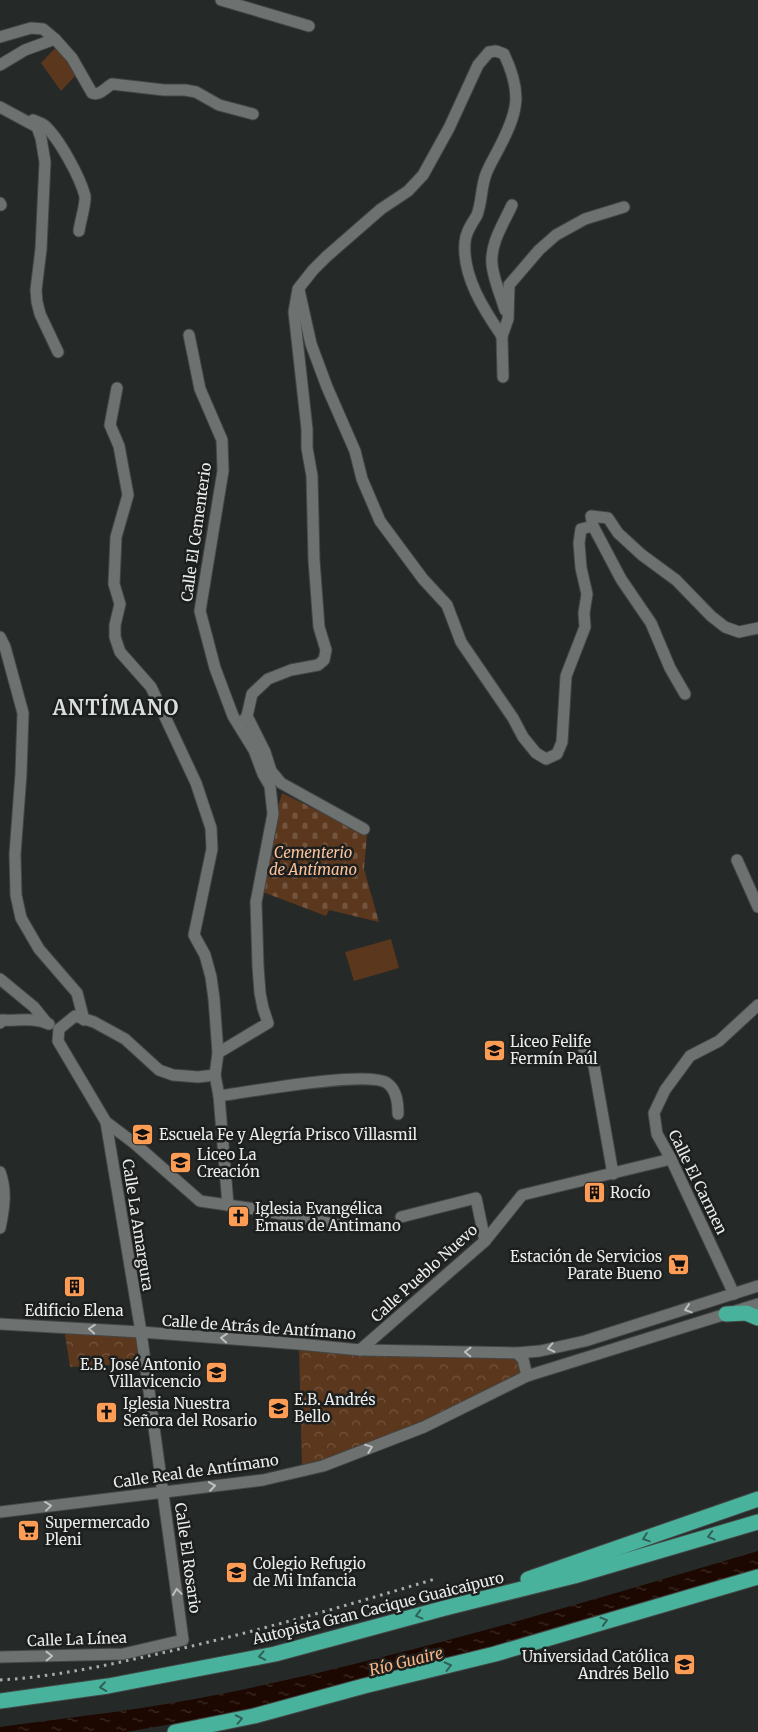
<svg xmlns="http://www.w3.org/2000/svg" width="758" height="1732" font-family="Merriweather,serif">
<defs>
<pattern id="forest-crowns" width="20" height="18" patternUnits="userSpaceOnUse" patternTransform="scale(1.25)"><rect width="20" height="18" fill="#5b371d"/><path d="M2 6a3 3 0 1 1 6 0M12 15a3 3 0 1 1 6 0" fill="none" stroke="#73543e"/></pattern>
<pattern id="cemetery-stones" width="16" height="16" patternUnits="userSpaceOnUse" patternTransform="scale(1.25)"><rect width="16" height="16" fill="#5b371d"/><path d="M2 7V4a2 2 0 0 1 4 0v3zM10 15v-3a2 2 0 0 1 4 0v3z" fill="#73543e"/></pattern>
<pattern id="water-ripples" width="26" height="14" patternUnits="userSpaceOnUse" patternTransform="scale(1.25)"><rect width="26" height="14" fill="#1c0800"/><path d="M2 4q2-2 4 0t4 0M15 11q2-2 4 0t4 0" fill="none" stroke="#3d2c25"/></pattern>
</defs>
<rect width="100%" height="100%" fill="#252928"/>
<!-- grass -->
<g fill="#5b371d">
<polygon points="57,46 77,74 61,91 41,63"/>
<polygon points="391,939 399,968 354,981 345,952"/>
</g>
<!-- forest -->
<g fill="url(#forest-crowns)">
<polygon points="64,1328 141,1332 145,1363 70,1367"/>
<polygon points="299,1348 517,1353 527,1376 336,1460 302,1470"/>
</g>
<!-- cemetery -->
<polygon fill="url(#cemetery-stones)" points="282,793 367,835 364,869 379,922 329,910 326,916 260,891 268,844"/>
<!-- water -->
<path fill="url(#water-ripples)" d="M758,1551V1574L351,1688L224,1715L126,1732H0V1727C74,1717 148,1709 221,1694C402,1657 580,1604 758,1551Z"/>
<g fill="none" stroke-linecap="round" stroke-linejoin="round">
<defs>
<g id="minor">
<polyline points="221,0 309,26"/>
<polyline points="0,37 31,28 43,29 55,39 25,50 0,65"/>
<path d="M55,39L72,58L92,93C100,96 105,88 112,84L164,90H185L196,92L219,105L253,114"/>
<polyline points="0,107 37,127 41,138 45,162 41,249 36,290 37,302 40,314 58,352"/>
<path d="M33,120C37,122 41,123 44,125C59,138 80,177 85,196C86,204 80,222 79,231"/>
<polyline points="0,203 1,205"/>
<polyline points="299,290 311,344 327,387 355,451 362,479 380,521 423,579 447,605 461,642 513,718 523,737 536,753 546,759 557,754 562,742 566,676 585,627 584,613 587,594 581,568 579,543 581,529 593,526 591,516 608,518 618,533 642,555 676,580 711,616 725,627 739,632 758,628"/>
<path d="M505,310C501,296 493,278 492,264C490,243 504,223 512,205"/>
<polyline points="189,335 200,389 222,440 223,471 200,611 215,668 233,716 254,750 263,774 270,786 273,814 256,902 258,966 260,993 263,1008 268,1023 218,1053"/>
<polyline points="503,377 502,336 508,319 509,285 539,250 556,235 585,219 624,207"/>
<polyline points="117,388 110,425 119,446 128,495 116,537 114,584 120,604 115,625 115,637 120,652 151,687 196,783 211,828 212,849 194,935 205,955 211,977 214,999 218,1053 215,1075 219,1096 228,1205"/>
<polyline points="593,526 621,579 651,623 670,668 685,694"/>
<polyline points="0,637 5,647 23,713 21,774 15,854 16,895 21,918 39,949 77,993 84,1020"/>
<polyline points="247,716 265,752 271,771 281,783 364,829"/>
<path d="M240,726L247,716L252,694L268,679L291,670L318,665L324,660L326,650L319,627L314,560L312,476L307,448V429L294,312L298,289L313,270L326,257L381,209L408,191L423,175L449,128L478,65L489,52L496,51L504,54C523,94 518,112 498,150C494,158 489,166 486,174C481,187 482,202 477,215C472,224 466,231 465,242C462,276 484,310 502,336"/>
<polyline points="737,860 758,907"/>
<polyline points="0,979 34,1007 46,1022"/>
<path d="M0,1023L2,1020C18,1021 34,1017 49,1024"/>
<polyline points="59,1029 75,1016 94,1022 125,1039 159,1070 173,1075 186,1076 198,1077 215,1075"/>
<polyline points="583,1047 594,1066 613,1174"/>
<path d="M219,1096C248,1092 367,1070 387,1083C397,1090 398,1103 398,1114"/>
<polyline points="106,1122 134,1143 200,1201 255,1209 349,1227"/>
<path d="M0,1172C7,1191 4,1209 0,1228"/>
<polyline points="401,1217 476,1198 485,1241"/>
<polyline points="734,1294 671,1159 657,1134 654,1113 665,1090 690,1056 719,1041 758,1005"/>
<polyline points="0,1324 141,1332 299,1344 360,1350 517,1353 540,1351 585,1341 758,1286"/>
<polyline points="360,1350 485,1241 522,1195 671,1159"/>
<polyline points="517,1353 523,1359 527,1376"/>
<polyline points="0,1512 263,1480 323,1466 424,1427 527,1376 758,1304"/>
<polyline points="0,1657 123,1654 183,1640 141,1332 106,1122 58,1041 59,1029"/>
</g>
<g id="highway">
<polyline points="726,1314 746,1313 758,1318"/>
<polyline points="528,1579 758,1499"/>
<polyline points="0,1701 108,1686 275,1654 445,1608 574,1576 758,1522"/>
<polyline points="175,1732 254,1716 364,1686 495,1654 758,1577"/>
</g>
</defs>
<!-- minor casing -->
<use href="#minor" stroke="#434645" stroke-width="13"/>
<!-- highway casing -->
<use href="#highway" stroke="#434645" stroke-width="17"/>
<!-- minor -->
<use href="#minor" stroke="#6d7170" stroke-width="11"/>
<!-- highway -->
<use href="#highway" stroke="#49b29c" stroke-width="15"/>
<!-- rail -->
<path stroke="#a9acab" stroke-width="3" stroke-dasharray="2.5 5" stroke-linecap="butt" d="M0,1680C52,1677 103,1666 153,1655C248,1634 342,1607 435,1579"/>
</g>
<!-- one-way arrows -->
<defs><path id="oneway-chevron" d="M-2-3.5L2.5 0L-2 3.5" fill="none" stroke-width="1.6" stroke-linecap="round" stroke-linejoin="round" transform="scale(1.25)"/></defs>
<g stroke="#bec1c0">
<use href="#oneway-chevron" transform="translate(688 1309) rotate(162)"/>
<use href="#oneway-chevron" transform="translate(92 1329) rotate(-176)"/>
<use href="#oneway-chevron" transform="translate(224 1338) rotate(-176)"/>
<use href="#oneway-chevron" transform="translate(551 1348) rotate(168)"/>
<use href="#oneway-chevron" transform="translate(468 1352) rotate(-179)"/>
<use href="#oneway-chevron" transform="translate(369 1448) rotate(-21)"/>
<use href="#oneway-chevron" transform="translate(212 1486) rotate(-8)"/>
<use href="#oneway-chevron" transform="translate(48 1506) rotate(-7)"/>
<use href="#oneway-chevron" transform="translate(177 1592) rotate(-98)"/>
<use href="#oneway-chevron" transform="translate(49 1656) rotate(-1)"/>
</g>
<g stroke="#306157">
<use href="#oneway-chevron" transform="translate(711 1536) rotate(164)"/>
<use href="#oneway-chevron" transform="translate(646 1538) rotate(161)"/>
<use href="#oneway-chevron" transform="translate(419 1615) rotate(165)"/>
<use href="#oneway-chevron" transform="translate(604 1621) rotate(-17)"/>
<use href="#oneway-chevron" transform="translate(262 1656) rotate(169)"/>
<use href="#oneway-chevron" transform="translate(448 1666) rotate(-14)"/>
<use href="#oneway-chevron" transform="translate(103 1687) rotate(172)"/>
<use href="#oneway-chevron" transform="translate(239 1719) rotate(-12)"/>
</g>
<!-- icons -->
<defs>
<symbol id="school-square" viewBox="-11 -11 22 22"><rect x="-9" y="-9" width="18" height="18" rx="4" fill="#fd9d55" stroke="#1c1f1e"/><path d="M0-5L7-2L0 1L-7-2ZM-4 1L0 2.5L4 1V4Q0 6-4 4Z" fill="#111"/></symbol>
<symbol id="building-square" viewBox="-11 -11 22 22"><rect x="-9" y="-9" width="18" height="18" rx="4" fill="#fd9d55" stroke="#1c1f1e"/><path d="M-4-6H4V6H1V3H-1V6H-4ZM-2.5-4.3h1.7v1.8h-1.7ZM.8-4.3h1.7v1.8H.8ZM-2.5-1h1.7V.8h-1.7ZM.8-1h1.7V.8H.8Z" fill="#111"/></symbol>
<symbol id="church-square" viewBox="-11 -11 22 22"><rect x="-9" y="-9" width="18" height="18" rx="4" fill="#fd9d55" stroke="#1c1f1e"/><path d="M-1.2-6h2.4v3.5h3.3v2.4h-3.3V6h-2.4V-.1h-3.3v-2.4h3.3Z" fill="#111"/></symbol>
<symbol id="supermarket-square" viewBox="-11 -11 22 22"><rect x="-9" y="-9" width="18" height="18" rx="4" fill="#fd9d55" stroke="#1c1f1e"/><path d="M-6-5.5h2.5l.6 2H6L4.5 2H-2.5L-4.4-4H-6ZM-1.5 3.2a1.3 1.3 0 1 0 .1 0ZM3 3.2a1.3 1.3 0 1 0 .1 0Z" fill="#111"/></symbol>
<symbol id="university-square" viewBox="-11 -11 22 22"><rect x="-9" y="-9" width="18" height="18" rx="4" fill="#fd9d55" stroke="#1c1f1e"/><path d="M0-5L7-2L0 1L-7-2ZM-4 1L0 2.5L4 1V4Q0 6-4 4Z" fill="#111"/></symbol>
</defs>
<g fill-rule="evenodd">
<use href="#school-square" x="482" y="1038" width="25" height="25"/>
<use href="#school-square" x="130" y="1122" width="25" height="25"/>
<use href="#school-square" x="168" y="1150" width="25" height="25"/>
<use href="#building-square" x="582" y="1180" width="25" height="25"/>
<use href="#church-square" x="226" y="1204" width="25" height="25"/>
<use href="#supermarket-square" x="666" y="1252" width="25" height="25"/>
<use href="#building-square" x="62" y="1274" width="25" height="25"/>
<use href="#school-square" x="204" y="1360" width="25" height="25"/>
<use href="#school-square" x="266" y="1396" width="25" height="25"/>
<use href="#church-square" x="94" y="1400" width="25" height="25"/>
<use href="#supermarket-square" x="16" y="1518" width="25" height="25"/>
<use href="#school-square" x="224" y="1560" width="25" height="25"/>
<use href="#university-square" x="672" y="1652" width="25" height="25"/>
</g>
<g text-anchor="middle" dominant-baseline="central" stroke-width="5" stroke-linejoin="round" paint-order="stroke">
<!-- street labels -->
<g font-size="15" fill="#eaeceb" stroke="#1c1f1e">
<text transform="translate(196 532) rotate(-82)">Calle El Cementerio</text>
<text transform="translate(698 1182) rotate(64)">Calle El Carmen</text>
<text transform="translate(138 1225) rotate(81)">Calle La Amargura</text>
<text transform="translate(424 1273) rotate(-42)">Calle Pueblo Nuevo</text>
<text transform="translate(259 1327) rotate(4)">Calle de Atrás de Antímano</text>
<text transform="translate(196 1471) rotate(-8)">Calle Real de Antímano</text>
<text transform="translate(188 1558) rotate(82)">Calle El Rosario</text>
<text transform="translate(378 1608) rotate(-14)">Autopista Gran Cacique Guaicaipuro</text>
<text transform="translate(77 1639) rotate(-2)">Calle La Línea</text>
</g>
<!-- park labels -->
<g font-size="15" font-style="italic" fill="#fcc29b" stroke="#1c1f1e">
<text x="313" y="852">Cementerio<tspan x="313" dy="17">de Antímano</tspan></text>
</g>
<!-- poi labels -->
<g font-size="15" fill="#eaeceb" stroke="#1c1f1e" text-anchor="start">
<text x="510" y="1041">Liceo Felife<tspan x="510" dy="17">Fermín Paúl</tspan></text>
<text x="159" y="1134">Escuela Fe y Alegría Prisco Villasmil</text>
<text x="197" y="1154">Liceo La<tspan x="197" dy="17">Creación</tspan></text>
<text x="610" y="1192">Rocío</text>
<text x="255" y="1208">Iglesia Evangélica<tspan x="255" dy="17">Emaus de Antimano</tspan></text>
<text x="662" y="1256" text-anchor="end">Estación de Servicios<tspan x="662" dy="17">Parate Bueno</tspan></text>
<text x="74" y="1310" text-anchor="middle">Edificio Elena</text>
<text x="201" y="1364" text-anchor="end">E.B. José Antonio<tspan x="201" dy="17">Villavicencio</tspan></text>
<text x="294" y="1399">E.B. Andrés<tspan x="294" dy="17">Bello</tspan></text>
<text x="123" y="1403">Iglesia Nuestra<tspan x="123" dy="17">Señora del Rosario</tspan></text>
<text x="45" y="1522">Supermercado<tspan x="45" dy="17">Pleni</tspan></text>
<text x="253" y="1563">Colegio Refugio<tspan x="253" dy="17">de Mi Infancia</tspan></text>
<text x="669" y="1656" text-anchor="end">Universidad Católica<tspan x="669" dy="17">Andrés Bello</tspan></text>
</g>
<!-- water labels -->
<g font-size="16" font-style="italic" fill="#fbb482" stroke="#1c1f1e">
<text transform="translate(406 1661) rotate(-14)">Río Guaire</text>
</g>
<!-- district labels -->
<g font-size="20" font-weight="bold" letter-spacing="1" fill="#dadfdd" stroke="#1c1f1e">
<text x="116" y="707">ANTÍMANO</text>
</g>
</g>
</svg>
